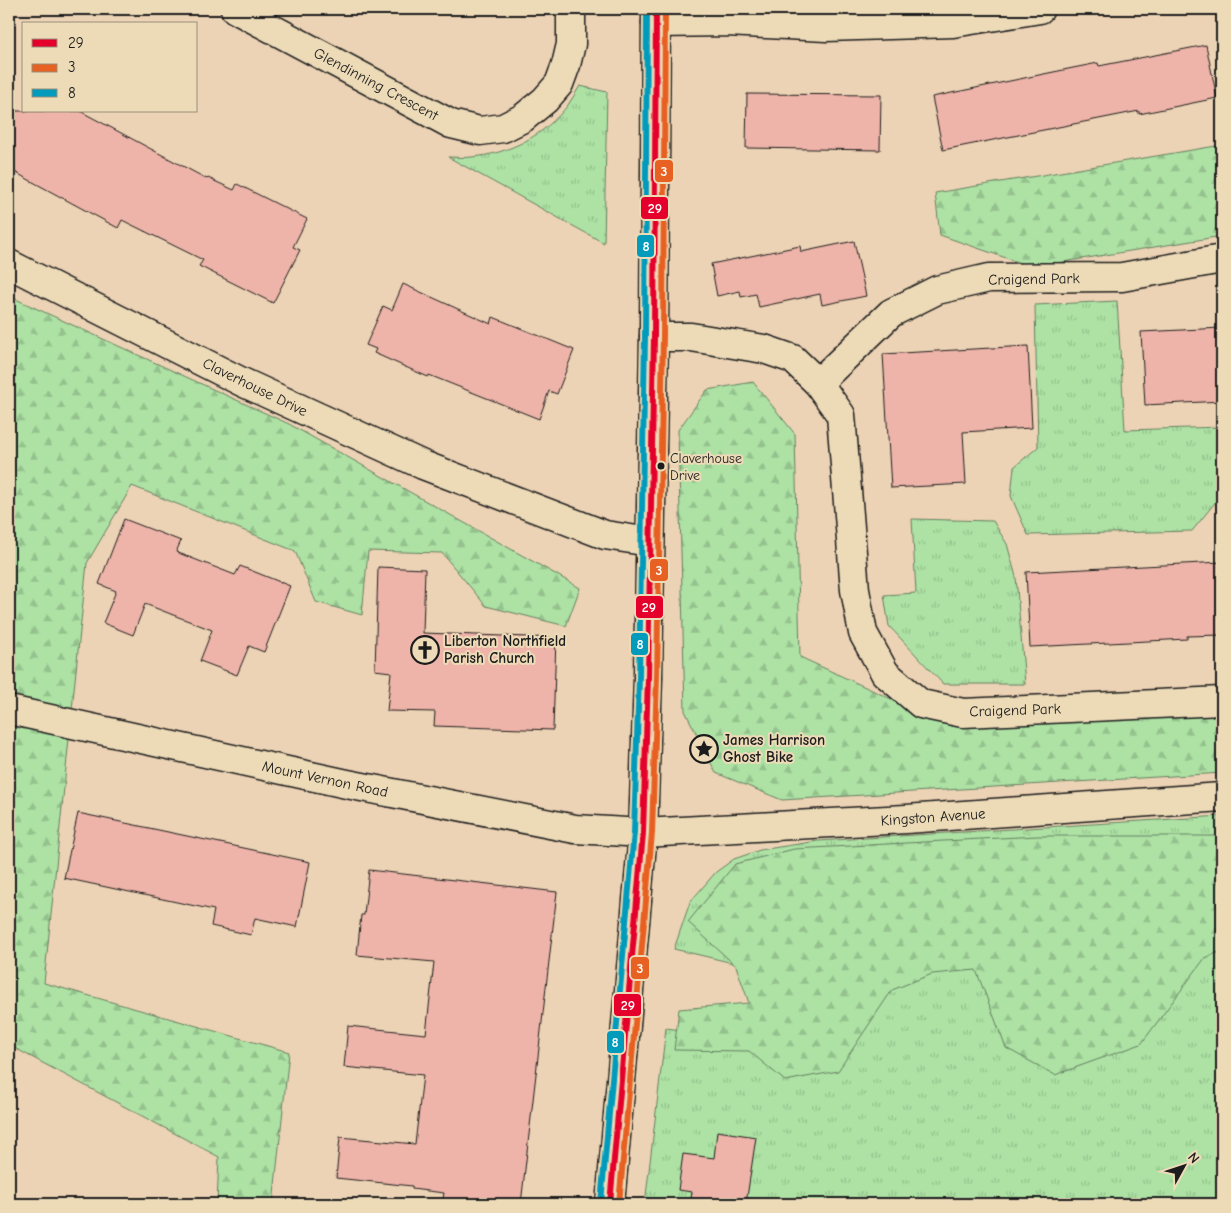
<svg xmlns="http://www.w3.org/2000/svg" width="1231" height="1213" font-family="'Comic Neue',sans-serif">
<defs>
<pattern id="grass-tufts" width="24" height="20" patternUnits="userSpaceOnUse" patternTransform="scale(1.25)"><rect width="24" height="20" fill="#ade2a4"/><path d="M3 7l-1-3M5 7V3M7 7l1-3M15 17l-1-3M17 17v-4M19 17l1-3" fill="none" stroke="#94c18d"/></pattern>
<pattern id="forest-firs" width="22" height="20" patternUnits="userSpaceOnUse" patternTransform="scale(1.25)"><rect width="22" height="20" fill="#ade2a4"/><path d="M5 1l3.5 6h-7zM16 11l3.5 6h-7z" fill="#94c18d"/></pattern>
</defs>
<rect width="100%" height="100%" fill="#edd3b5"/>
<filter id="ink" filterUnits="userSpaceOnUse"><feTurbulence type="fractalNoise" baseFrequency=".02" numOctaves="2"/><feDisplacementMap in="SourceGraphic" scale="10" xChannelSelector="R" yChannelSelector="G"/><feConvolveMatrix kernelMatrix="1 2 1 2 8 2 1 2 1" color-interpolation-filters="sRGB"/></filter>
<g filter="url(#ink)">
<!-- grass -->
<g fill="url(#grass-tufts)" stroke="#647f60">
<path d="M580,86L607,92L604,243L448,157C456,157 464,158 472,157C509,154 545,135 568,105C572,99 576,92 580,86Z"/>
<polygon points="1117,301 1125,430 1222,427 1222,494 1192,531 1028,535 1011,496 1014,467 1038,447 1035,305"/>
<polygon points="912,519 993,521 1007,544 1016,577 1025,684 943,684 889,626 884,595 916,593"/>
<polygon points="1222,816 1222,1204 645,1204 666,1028 755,1040 763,970 674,949 690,902 716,872 734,859 760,850 818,841"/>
</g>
<!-- forest -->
<g fill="url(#forest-firs)" stroke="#647f60">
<polygon points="1222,145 1222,236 1032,267 940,235 935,193"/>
<polygon points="9,296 289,424 580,588 566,626 486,606 442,553 368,551 362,615 316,602 295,551 132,486 87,563 44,983 289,1052 273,1204 217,1204 219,1157 9,1045"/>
<polygon points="753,382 795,434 800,657 939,721 1222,712 1222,773 782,800 716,773 685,711 678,430 707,390"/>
<polygon points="1037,836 1222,836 1222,951 1205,958 1141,1044 1055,1075 1006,1048 976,970 932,974 892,990 838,1071 785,1081 749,1051 674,1050 679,1009 749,1003 736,966 688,922 735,864 794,849"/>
</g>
<!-- building -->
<g fill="#eeb4a9" stroke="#1c1c1c">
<polygon points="1206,45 1217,98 1139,114 1139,111 943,150 932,97 1073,68 1098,63 1099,66"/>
<polygon points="747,94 881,95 880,150 746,148"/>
<polygon points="9,111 80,111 207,179 208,178 234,190 237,184 307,219 293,247 300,250 273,303 199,266 203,260 122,220 118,228 9,169"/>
<polygon points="854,241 866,296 822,305 820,294 759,307 756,294 741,297 740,291 717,296 711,264 800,246 801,252"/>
<polygon points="403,284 491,324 493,317 574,350 557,394 549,391 539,419 429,375 428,377 374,353 376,349 366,345 383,306 392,310"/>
<polygon points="1222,328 1222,401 1145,405 1141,332"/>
<polygon points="1028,346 1032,428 963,432 966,484 891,488 883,354"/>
<polygon points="124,519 181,541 176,552 235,575 240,566 290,586 264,652 249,646 237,675 200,661 212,630 145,604 133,635 103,623 116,591 99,584"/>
<polygon points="1222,562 1222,635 1187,636 1187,639 1030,647 1026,572"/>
<polygon points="378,567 425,569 423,633 556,638 553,730 434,726 435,712 387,711 391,672 375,670"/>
<polygon points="78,813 310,862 297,927 255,918 251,935 211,926 214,910 64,878"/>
<polygon points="369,870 557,892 521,1204 442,1204 444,1193 412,1189 412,1186 336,1178 340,1137 415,1144 423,1075 344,1067 348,1026 426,1034 434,962 357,955 361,915 364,915"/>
<polygon points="717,1131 756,1137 746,1204 690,1204 692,1192 678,1190 683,1154 714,1158"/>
</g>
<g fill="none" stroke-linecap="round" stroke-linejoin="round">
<defs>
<g id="minor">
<polyline points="235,9 451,124 480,131 503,128 523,118 545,100 559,84 566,65 571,44 571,9"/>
<polyline points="656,23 727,22 826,27 953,23 1040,9"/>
<polyline points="9,264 242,382 423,465 605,535 650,542"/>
<polyline points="654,337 691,337 764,349 793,359 818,383 841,415 855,590 863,633 885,673 921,704 963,713 1222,701"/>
<polyline points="818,383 891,313 937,290 989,278 1122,277 1222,259"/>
<polyline points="9,710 347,784 575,829 643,833 906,819 1222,797"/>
</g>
<polyline id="major" points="610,1204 643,833 648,677 654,337 656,9"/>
</defs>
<!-- minor casing -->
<use href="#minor" stroke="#1c1c1c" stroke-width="31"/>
<!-- major casing -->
<use href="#major" stroke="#1c1c1c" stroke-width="31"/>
<!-- minor -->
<use href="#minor" stroke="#eddbb8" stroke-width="28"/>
<!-- major -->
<use href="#major" stroke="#fadf96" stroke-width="28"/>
<defs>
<polyline id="bus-1" points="610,1204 643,833 648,677 654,337 656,9"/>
<polyline id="bus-2" points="619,1204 652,833 657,677 663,337 665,9"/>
<polyline id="bus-3" points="601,1203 634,832 639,677 645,337 647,9"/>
</defs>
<!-- bus-1 casing -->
<use href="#bus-1" stroke="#eddbb8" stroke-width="10"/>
<!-- bus-2 casing -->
<use href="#bus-2" stroke="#eddbb8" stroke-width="10"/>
<!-- bus-3 casing -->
<use href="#bus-3" stroke="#eddbb8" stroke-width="10"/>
<!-- bus-1 -->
<use href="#bus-1" stroke="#e4002b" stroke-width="6"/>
<!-- bus-2 -->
<use href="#bus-2" stroke="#e76122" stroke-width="6"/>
<!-- bus-3 -->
<use href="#bus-3" stroke="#039bbc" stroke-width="6"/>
</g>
</g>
<!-- icons -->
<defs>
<symbol id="church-ring" viewBox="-11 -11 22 22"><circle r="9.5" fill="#eddbb8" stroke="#1c1c1c" stroke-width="1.5"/><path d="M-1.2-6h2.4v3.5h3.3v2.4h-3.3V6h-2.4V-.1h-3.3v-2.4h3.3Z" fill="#1c1c1c"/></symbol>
<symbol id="sight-ring" viewBox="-11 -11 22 22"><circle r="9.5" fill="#eddbb8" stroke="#1c1c1c" stroke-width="1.5"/><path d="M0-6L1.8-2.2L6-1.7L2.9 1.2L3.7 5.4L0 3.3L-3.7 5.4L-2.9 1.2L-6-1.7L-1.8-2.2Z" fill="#1c1c1c"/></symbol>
</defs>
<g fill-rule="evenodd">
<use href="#church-ring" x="409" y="634" width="32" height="32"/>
<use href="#sight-ring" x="688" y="733" width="32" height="32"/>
</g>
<!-- markers -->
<circle fill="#1c1c1c" stroke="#eddbb8" stroke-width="2" cx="661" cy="466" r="4.5"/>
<g text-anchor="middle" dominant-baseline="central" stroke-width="4" stroke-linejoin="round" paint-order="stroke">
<!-- bus labels -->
<g font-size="14" fill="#1c1c1c" stroke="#eddbb8" text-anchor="start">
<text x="670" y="458">Claverhouse<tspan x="670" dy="17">Drive</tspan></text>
</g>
<!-- street labels -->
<g font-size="15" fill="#1c1c1c" stroke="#eddbb8">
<text transform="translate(376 84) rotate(28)">Glendinning Crescent</text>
<text transform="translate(1034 279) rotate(-1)">Craigend Park</text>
<text transform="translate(255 387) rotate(26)">Claverhouse Drive</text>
<text transform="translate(1015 710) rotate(-2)">Craigend Park</text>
<text transform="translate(325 779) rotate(12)">Mount Vernon Road</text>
<text transform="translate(933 817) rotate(-4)">Kingston Avenue</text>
</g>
<!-- poi labels -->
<g font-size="15" font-weight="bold" fill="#1c1c1c" stroke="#eddbb8" text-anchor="start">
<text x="444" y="641">Liberton Northfield<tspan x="444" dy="17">Parish Church</tspan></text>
<text x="723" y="740">James Harrison<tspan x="723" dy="17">Ghost Bike</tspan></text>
</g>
</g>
<g stroke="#eddbb8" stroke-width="2">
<rect x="654" y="159" width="20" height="24" rx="5" fill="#e76122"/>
<rect x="640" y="196" width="29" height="24" rx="5" fill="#e4002b"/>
<rect x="636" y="234" width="19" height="24" rx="5" fill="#039bbc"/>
<rect x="649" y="558" width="20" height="24" rx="5" fill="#e76122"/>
<rect x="635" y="595" width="29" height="24" rx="5" fill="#e4002b"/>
<rect x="630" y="632" width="19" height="24" rx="5" fill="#039bbc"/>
<rect x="630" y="956" width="20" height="24" rx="5" fill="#e76122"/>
<rect x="613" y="993" width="29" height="24" rx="5" fill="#e4002b"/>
<rect x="606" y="1030" width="19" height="24" rx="5" fill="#039bbc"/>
</g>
<g font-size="14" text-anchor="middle" font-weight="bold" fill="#fff">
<text x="664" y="176">3</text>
<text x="655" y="213">29</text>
<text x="646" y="251">8</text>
<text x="659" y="575">3</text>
<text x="649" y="612">29</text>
<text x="640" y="649">8</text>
<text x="640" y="973">3</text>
<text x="628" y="1010">29</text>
<text x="615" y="1047">8</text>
</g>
<!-- margin -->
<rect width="1231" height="1213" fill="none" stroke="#eddbb8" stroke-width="30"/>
<rect x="15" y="15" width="1201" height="1183" fill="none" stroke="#1c1c1c" stroke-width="2" filter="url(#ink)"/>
<!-- legend -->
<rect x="22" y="22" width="175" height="90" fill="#eddbb8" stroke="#998f7a"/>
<rect x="32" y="39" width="25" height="8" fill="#e4002b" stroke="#998f7a"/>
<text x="68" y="48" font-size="15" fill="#1c1c1c">29</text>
<rect x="32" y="64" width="25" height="8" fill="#e76122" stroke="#998f7a"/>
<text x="68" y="72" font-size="15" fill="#1c1c1c">3</text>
<rect x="32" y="89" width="25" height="8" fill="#039bbc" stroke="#998f7a"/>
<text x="68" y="98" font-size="15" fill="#1c1c1c">8</text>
<!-- north arrow -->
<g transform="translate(1184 1166) rotate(50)" stroke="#eddbb8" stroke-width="4" paint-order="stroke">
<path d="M0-4L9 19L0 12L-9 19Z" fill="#1c1c1c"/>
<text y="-8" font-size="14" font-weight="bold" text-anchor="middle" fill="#1c1c1c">N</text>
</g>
</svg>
